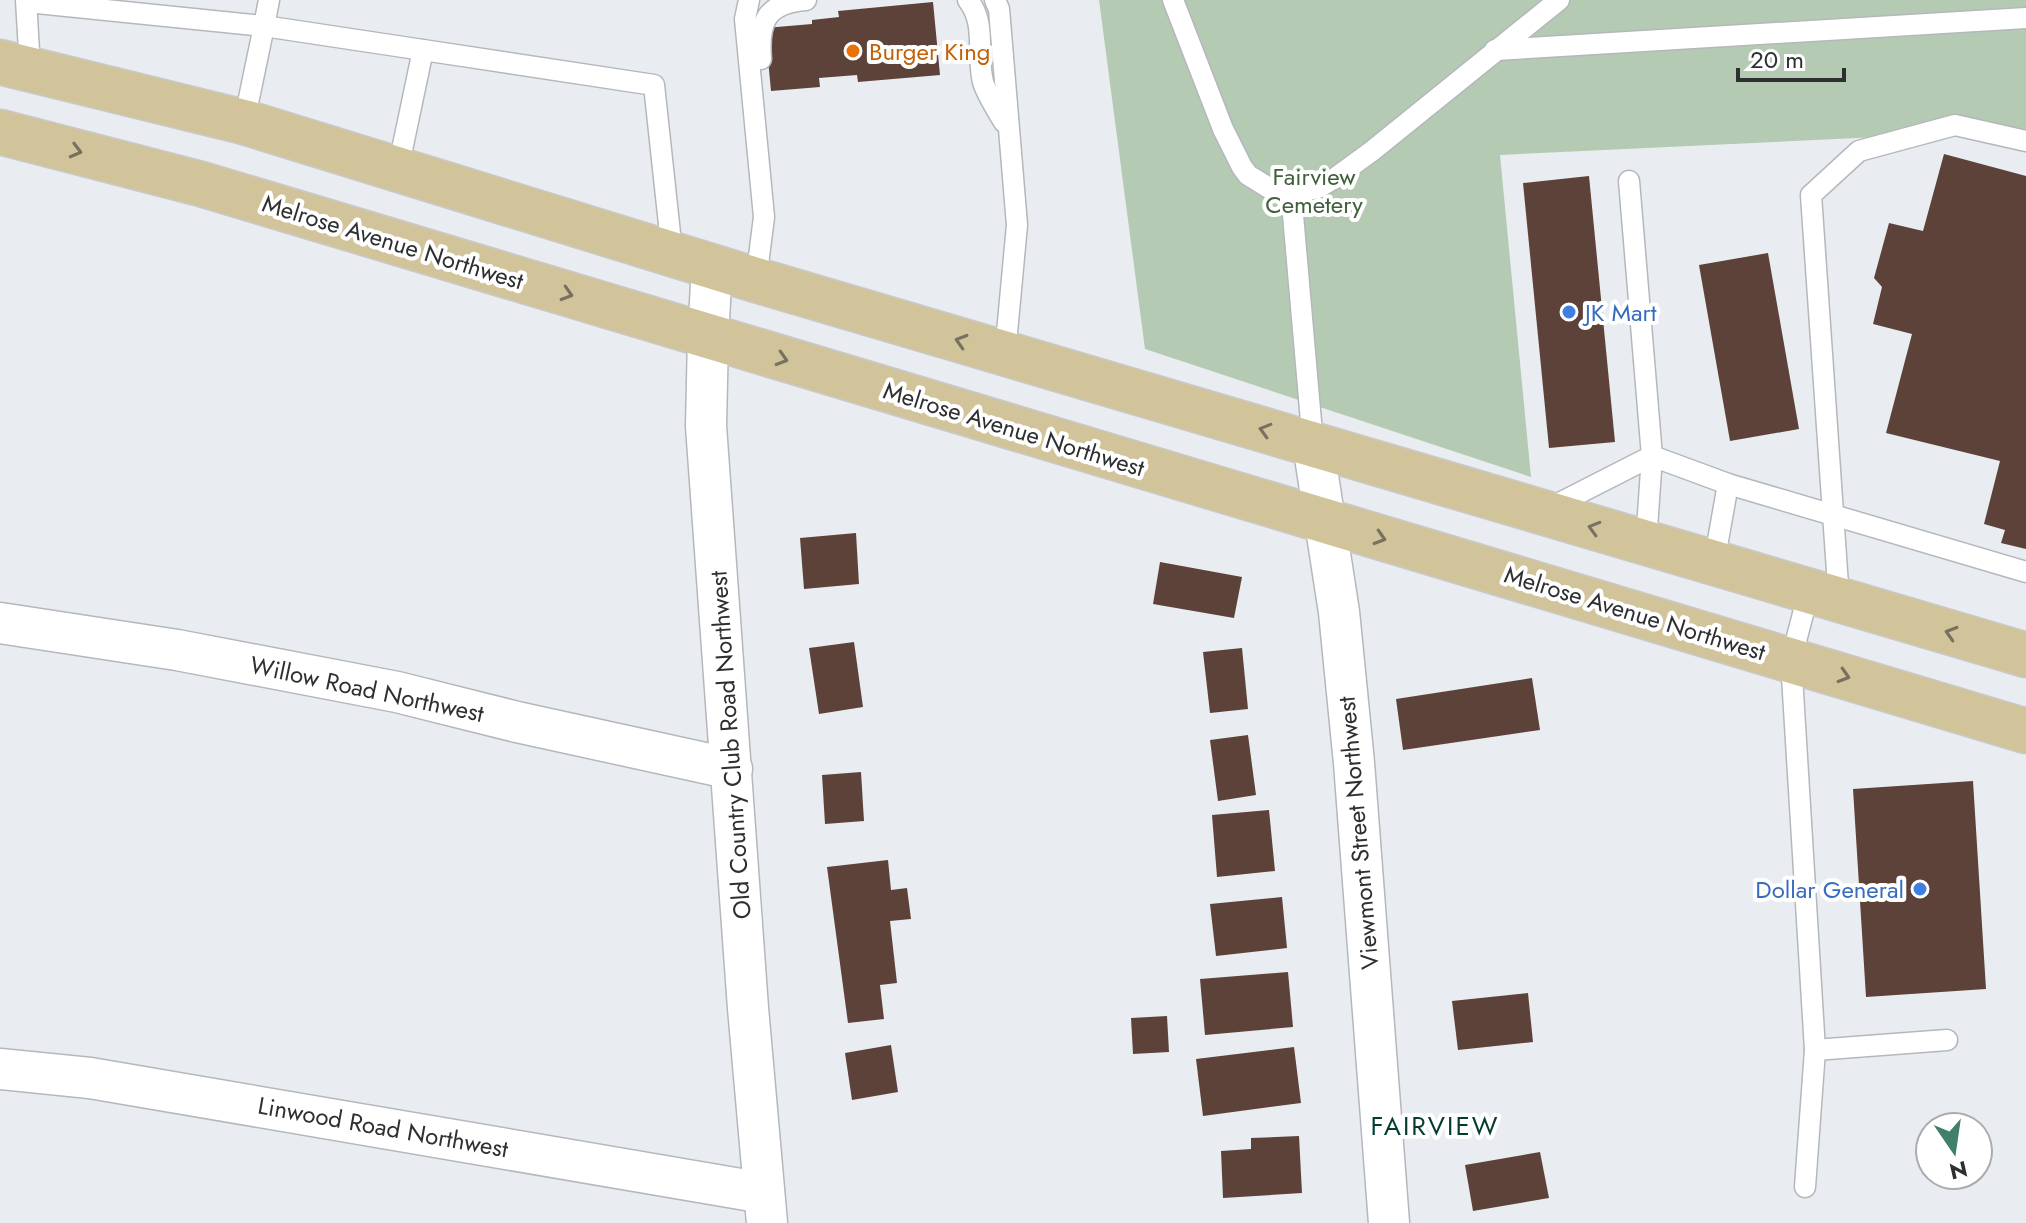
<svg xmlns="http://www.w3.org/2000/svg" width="2026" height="1223" font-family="Jost,sans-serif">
<rect width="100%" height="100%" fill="#e9edf1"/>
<!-- green -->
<polygon fill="#b5cab3" points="1099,0 2026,0 2026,130 1500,155 1531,477 1145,349"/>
<!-- building -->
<g fill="#5d4239">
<polygon points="933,2 940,75 858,82 857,75 819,78 820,87 771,91 765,28 812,24 812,20 839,17 838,11"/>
<polygon points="1944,154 2026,176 2026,549 2001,543 2005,530 1984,524 2000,461 1886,433 1912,334 1873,324 1882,287 1874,278 1889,223 1923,231"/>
<polygon points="1589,176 1615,442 1549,448 1523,183"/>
<polygon points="1768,253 1799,429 1730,441 1699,265"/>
<polygon points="856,533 859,584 804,589 800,538"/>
<polygon points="1160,562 1242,577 1234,618 1153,604"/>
<polygon points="854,642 863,707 819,714 809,648"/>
<polygon points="1242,648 1248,709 1210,713 1203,652"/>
<polygon points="1532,678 1540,730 1403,750 1396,699"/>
<polygon points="1248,735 1256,795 1218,801 1210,740"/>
<polygon points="861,772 864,821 825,824 822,775"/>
<polygon points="1973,781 1986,989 1866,997 1853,789"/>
<polygon points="1269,810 1275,871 1217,877 1212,815"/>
<polygon points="888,860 891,890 907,888 911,919 890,921 897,983 880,985 884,1019 848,1023 827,867"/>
<polygon points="1282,897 1287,948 1216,956 1210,904"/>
<polygon points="1288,972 1293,1027 1205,1035 1200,979"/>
<polygon points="1528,993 1533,1042 1458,1050 1452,1001"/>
<polygon points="1167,1016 1169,1052 1133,1054 1131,1018"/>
<polygon points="891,1045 898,1092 852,1100 845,1053"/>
<polygon points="1294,1047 1301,1103 1203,1116 1196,1059"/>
<polygon points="1299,1136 1302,1193 1223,1198 1221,1151 1251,1149 1251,1138"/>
<polygon points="1540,1152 1549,1198 1473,1211 1465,1165"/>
</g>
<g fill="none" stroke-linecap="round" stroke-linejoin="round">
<defs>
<g id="lane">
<polyline points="26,0 30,68"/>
<polyline points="269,0 264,26 423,50"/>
<polyline points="749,0 745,19 764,217 756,280"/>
<path d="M968,0C987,24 976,54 983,82C987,95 997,110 1004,122"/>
<polyline points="995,0 999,9 1017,225 1005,354"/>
<polyline points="1173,0 1223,129 1242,167 1248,175 1269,188 1291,192 1318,188 1335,178 1372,151 1559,0"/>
<polyline points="27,2 264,26 244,122"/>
<polyline points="1495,50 2026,18"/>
<path d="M761,59C758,22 766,3 806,0"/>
<polyline points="398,169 423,50 654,85 672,252"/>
<polyline points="1629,181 1652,456 1728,484 2026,572"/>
<polyline points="1291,192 1313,444"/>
<polyline points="1548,509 1652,456"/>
<polyline points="1646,543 1652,456"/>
<polyline points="1714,563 1728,484"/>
<polyline points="1839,600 1811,195 1859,151 1955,125 2026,141"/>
<polyline points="1815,1050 1947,1040"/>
<polyline points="1805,1187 1815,1050 1791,660 1809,591"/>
</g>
<g id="street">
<polyline points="712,267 708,337 706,426 748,1008 767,1223"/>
<polyline points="1313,444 1339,612 1354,763 1389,1223"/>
<polyline points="0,623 177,650 397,692 517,722 732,769"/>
<polyline points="0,1069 90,1078 764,1193"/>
</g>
<g id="primary">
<polyline points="0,62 244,122 756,280 2026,655"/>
<polyline points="0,132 201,184 2026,731"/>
</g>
</defs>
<!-- lane casing -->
<use href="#lane" stroke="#b4b8bc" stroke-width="23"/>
<!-- street casing -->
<use href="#street" stroke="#b4b8bc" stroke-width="43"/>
<!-- primary casing -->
<use href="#primary" stroke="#c9c9c9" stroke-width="47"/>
<!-- lane -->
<use href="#lane" stroke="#fff" stroke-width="20"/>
<!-- street -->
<use href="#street" stroke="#fff" stroke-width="40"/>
<!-- primary -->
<use href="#primary" stroke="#d1c49a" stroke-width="44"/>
</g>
<!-- one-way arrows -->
<defs><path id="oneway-chevron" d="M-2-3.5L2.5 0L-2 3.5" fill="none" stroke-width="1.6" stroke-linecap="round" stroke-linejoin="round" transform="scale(2)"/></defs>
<g stroke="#777260">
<use href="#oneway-chevron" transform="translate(76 151) rotate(15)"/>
<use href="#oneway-chevron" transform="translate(567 294) rotate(17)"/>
<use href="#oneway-chevron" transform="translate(961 341) rotate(-163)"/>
<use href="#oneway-chevron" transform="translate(782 359) rotate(17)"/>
<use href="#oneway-chevron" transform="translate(1265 430) rotate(-164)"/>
<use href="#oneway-chevron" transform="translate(1594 528) rotate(-164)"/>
<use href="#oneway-chevron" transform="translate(1380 538) rotate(17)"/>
<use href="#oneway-chevron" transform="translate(1951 633) rotate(-163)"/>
<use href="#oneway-chevron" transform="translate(1844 676) rotate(17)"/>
</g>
<!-- markers -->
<circle fill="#e8710a" stroke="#fff" stroke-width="3" cx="853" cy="51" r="8"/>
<g fill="#3f7fe0" stroke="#fff" stroke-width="3">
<circle cx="1569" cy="312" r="8"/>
<circle cx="1920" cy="889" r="8"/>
</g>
<g text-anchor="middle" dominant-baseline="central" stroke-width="8" stroke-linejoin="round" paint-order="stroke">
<!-- food labels -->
<g font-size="24" fill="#c56008" stroke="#fff" text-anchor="start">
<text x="869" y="51">Burger King</text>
</g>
<!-- park labels -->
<g font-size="24" fill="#3e603b" stroke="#fff">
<text x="1314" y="176">Fairview<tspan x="1314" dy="28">Cemetery</tspan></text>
</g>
<!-- street labels -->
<g font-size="24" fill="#2e2f31" stroke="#fff">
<text transform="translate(393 242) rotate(17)">Melrose Avenue Northwest</text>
<text transform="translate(1014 429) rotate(17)">Melrose Avenue Northwest</text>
<text transform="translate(1635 613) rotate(17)">Melrose Avenue Northwest</text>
<text transform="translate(367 689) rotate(12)">Willow Road Northwest</text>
<text transform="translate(730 745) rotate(-94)">Old Country Club Road Northwest</text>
<text transform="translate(1358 833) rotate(-95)">Viewmont Street Northwest</text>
<text transform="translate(383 1127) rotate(10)">Linwood Road Northwest</text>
</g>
<!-- shop labels -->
<g font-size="24" fill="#366cbe" stroke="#fff" text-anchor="start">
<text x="1585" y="312">JK Mart</text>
<text x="1904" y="889" text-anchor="end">Dollar General</text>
</g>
<!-- neighbourhood labels -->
<g font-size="26" letter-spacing="2" fill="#043c2e" stroke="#fff">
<text x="1435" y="1126">FAIRVIEW</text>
</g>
</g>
<!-- north arrow -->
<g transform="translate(1954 1151) rotate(167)"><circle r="38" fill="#ffffff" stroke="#abacad" stroke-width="2"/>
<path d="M0-6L14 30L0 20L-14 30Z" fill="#407f6b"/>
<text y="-12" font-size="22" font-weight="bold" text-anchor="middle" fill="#2e2f31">N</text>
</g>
<!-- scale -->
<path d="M1738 68v12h106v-12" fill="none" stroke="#2e2f31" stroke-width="4"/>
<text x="1750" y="68" font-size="24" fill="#2e2f31" stroke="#ffffff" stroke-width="6" paint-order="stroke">20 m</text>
</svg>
